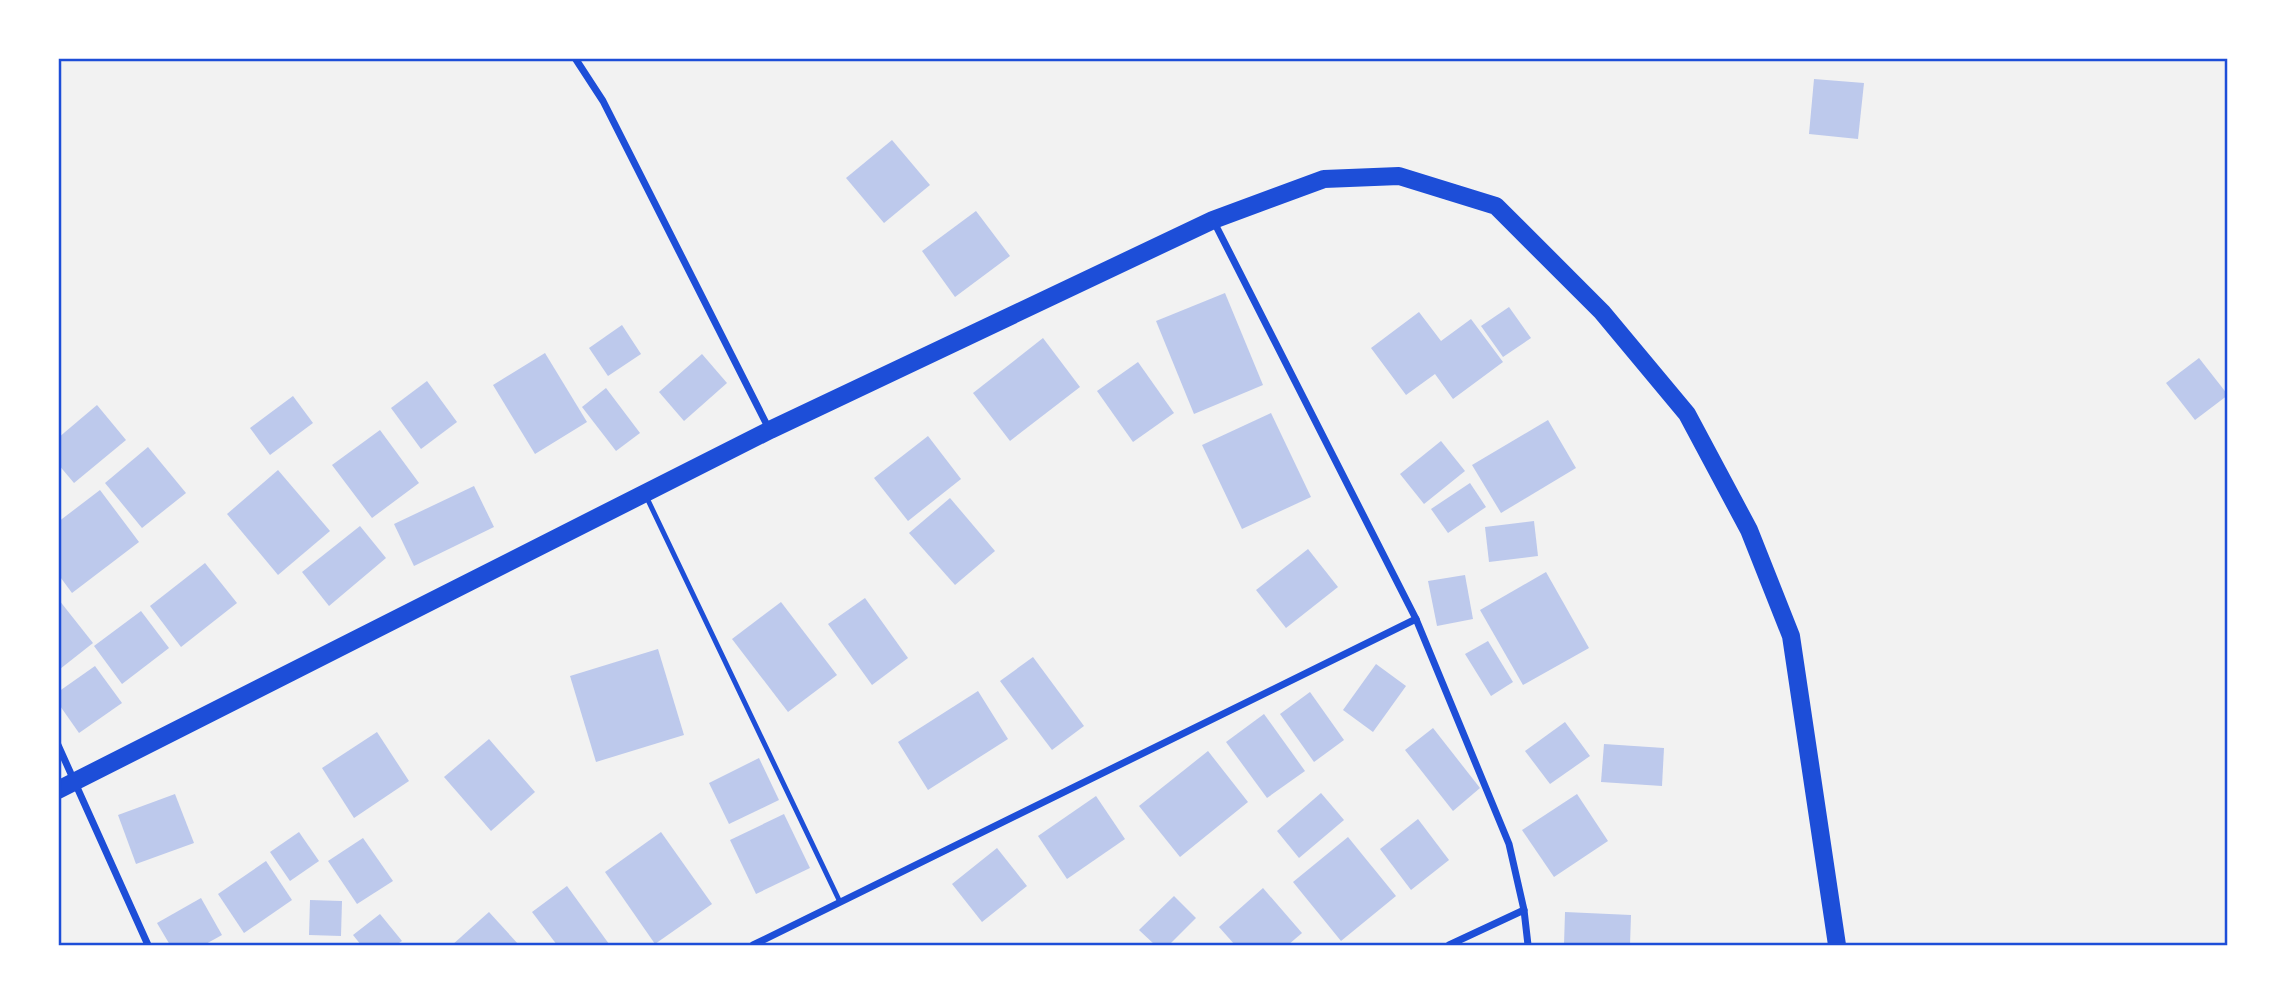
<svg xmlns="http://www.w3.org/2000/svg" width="2286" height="1003" font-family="'Work Sans',sans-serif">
<rect width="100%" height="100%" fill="#f2f2f2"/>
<!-- building -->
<g fill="#bdc9ec">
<polygon points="1814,79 1864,83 1858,139 1809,134"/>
<polygon points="892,140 930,185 884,223 846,178"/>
<polygon points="976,211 1010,256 955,297 922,251"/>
<polygon points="1225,293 1263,385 1194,414 1156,321"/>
<polygon points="1509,307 1531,338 1503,357 1481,326"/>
<polygon points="1419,312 1441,341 1471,319 1503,362 1453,399 1435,374 1406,395 1371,348"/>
<polygon points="622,325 641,354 608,376 589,348"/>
<polygon points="1043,338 1080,387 1010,441 973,393"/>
<polygon points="545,353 587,422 535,454 493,385"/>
<polygon points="702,354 727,383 684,421 659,392"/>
<polygon points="2199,358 2228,395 2195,420 2166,383"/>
<polygon points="1138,362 1174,413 1133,442 1097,391"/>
<polygon points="427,381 457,422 421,449 391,408"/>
<polygon points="606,388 640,433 616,451 582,407"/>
<polygon points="293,396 313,423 270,455 250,428"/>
<polygon points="97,405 126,440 74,483 58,464 58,438"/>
<polygon points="1271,413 1311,497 1242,529 1202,445"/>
<polygon points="1548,420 1576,468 1501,513 1472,465"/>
<polygon points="380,430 419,483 372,518 332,465"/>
<polygon points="928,436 961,479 908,521 874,478"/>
<polygon points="1441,441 1465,471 1424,504 1400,474"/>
<polygon points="148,447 186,493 142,528 105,483"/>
<polygon points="278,470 330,531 278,575 227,514"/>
<polygon points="1470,483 1486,507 1448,533 1431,509"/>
<polygon points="474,486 494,527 414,566 394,524"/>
<polygon points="100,490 139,542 72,593 58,574 58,522"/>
<polygon points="950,498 995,551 955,585 909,533"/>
<polygon points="1534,521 1538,556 1489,562 1485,527"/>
<polygon points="360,526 386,558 329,606 302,572"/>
<polygon points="1308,549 1338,587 1286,628 1256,590"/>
<polygon points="205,563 237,603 181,647 150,606"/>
<polygon points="1546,572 1589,648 1523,685 1480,610"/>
<polygon points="1465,575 1473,619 1437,626 1428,581"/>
<polygon points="865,598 908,658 872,685 828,624"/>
<polygon points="59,600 93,643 60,669 58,666"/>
<polygon points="781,602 837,675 788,712 732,639"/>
<polygon points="141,611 169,648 122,684 94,646"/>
<polygon points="1488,641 1513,682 1491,696 1465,654"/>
<polygon points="658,649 684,735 596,762 570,676"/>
<polygon points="1033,657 1084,726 1052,750 1000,681"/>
<polygon points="1376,664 1406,686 1373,732 1343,710"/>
<polygon points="95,666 122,703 79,733 58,703 58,692"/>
<polygon points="978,691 1008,739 928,790 898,742"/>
<polygon points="1310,692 1344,740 1314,762 1280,714"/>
<polygon points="1264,714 1305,771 1267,798 1226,742"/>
<polygon points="1565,722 1590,756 1550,784 1525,751"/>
<polygon points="1433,728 1480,788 1453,811 1405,750"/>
<polygon points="377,732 409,781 354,818 322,768"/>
<polygon points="489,739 535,792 491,831 444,777"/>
<polygon points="1604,744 1664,748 1662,786 1601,782"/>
<polygon points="1208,751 1248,802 1180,857 1139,806"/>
<polygon points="759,758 779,800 729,824 709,783"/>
<polygon points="1321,793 1344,820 1299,858 1277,831"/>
<polygon points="175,794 194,843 136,864 118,815"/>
<polygon points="1577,794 1608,841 1554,877 1522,830"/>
<polygon points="1096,796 1125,839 1067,879 1038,836"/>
<polygon points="784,814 810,868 756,894 730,840"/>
<polygon points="1418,819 1449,860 1411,890 1380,849"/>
<polygon points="299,832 319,861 290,881 270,852"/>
<polygon points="661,832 712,904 655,944 605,872"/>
<polygon points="1348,837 1396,896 1341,941 1293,882"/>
<polygon points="363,838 393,881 357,904 328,861"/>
<polygon points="997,848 1027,886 982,922 952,884"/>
<polygon points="266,861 292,900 244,933 218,894"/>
<polygon points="567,886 609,944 608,945 557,945 532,912"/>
<polygon points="1263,888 1302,933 1288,945 1235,945 1219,927"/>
<polygon points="1174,896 1196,918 1169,945 1155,945 1139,930"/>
<polygon points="201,898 222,935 204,945 170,945 157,923"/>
<polygon points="310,900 342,901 341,936 309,935"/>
<polygon points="489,912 519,945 452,945"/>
<polygon points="1565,912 1631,915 1630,945 1564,945"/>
<polygon points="380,914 402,941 396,945 361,945 353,935"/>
</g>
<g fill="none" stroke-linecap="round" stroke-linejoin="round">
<!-- service -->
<polyline stroke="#1d4ed8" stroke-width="5" points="646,496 840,902"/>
<!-- minor -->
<g stroke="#1d4ed8" stroke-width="7">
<polyline points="575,58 603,101 769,429"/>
<polyline points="1213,220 1416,619 1509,844 1524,910 1528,945"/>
<polyline points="58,745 148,945"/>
<polyline points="753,945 1416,619"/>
<polyline points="1449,945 1524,910"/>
</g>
<!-- primary -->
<polyline stroke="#1d4ed8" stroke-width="18" points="58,790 770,430 1213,220 1324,179 1399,176 1496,206 1602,312 1687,414 1749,530 1791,636 1837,945"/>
</g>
<!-- border -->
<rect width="2286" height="1003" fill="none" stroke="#ffffff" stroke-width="119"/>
<rect x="60" y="60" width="2166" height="884" fill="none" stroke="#1d4ed8" stroke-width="2.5"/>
</svg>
